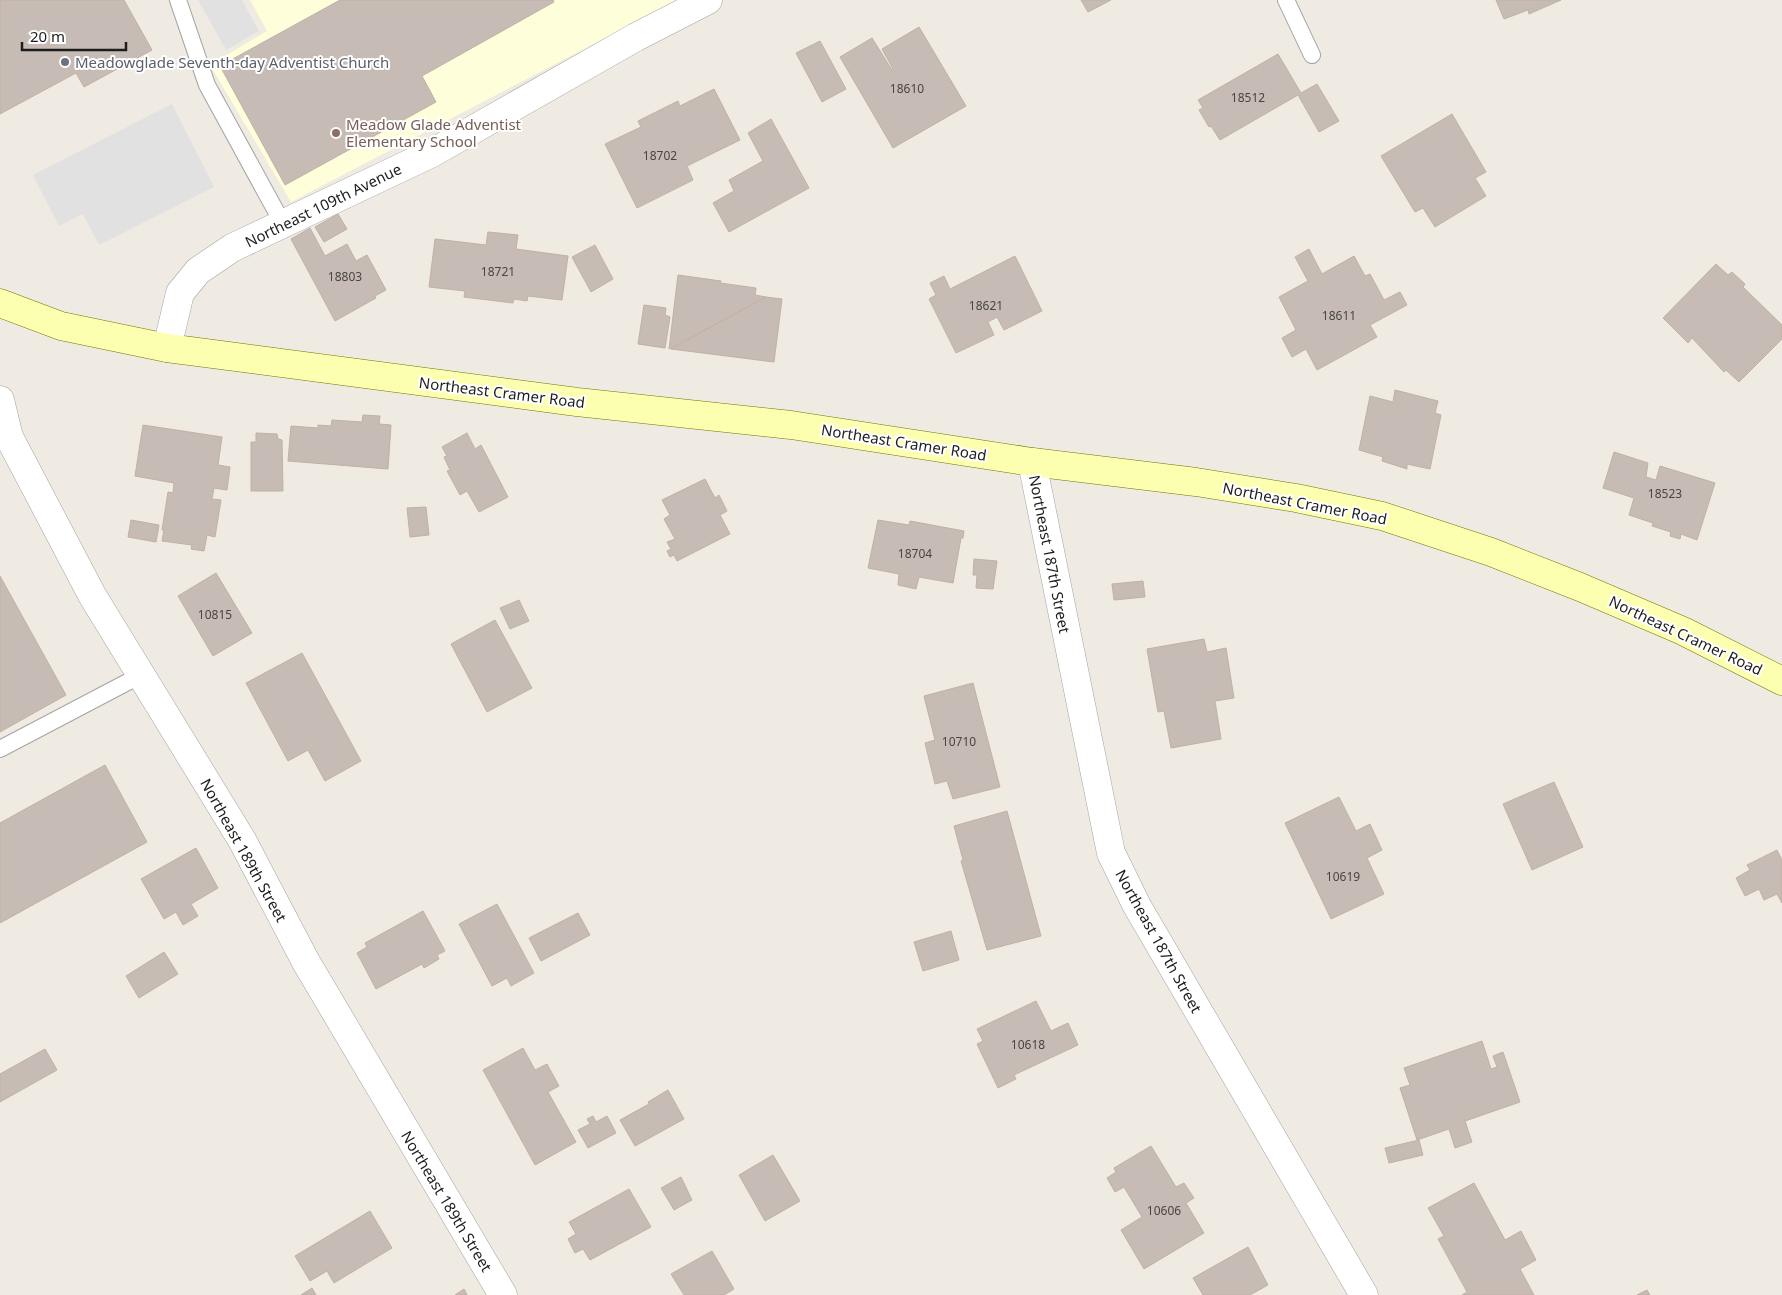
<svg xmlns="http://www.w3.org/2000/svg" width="1782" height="1295" font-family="'Noto Sans',sans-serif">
<rect width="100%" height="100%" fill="#efeae2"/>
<!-- education -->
<polygon fill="#fffedb" points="250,0 678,0 291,202 210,65 267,31"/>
<!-- parking -->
<g fill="#e1e1e1">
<polygon points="198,0 242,0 259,31 226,50"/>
<polygon points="172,104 214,187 99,245 83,214 59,226 33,175"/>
</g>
<!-- building -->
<g fill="#c7bcb5" stroke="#c2b0a3">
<polygon points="0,0 124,0 152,50 84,87 76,73 0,114"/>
<polygon points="340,0 553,0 554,2 422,76 436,102 285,185 220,66"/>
<polygon points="1081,0 1111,0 1088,12"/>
<polygon points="1496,0 1561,0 1529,14 1528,10 1504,19"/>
<polygon points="919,27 966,106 893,148 840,57 872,38 892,70 893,69 882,49"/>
<polygon points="820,41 846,89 822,102 796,53"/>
<polygon points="1278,54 1301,93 1317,84 1339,121 1319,132 1298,95 1220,140 1211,126 1209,127 1199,110 1203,108 1198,100"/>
<polygon points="714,89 740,140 687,166 693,180 637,208 605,144 641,127 638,121 678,101 680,106"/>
<polygon points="1452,114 1486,172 1475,178 1486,196 1435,227 1423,208 1415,212 1381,156"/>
<polygon points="771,119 809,188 729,232 713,203 734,191 729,180 763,161 748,133"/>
<polygon points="338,214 347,229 324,242 315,227"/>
<polygon points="310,228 325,256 347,244 356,261 367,255 386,290 375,296 376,298 335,321 291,239"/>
<polygon points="488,232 518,235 516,249 568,256 562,300 528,296 527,301 514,299 513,303 464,297 465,291 429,287 435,239 486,245"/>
<polygon points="595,245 613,279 591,292 572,257"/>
<polygon points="1309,249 1322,274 1354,256 1365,276 1370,274 1384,300 1400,292 1407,305 1370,325 1377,337 1317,370 1306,349 1292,357 1282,338 1296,330 1279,297 1308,281 1295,257"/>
<polygon points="1015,256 1042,311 1004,330 997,317 988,322 994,335 956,353 929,299 936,295 930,283 944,276 950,289"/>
<polygon points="1716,264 1728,275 1732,272 1745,284 1743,287 1782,325 1782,339 1739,382 1726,370 1724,372 1692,338 1688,343 1663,318"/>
<polygon points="678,275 721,281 720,283 756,288 755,295 766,297 669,349"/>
<polygon points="766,297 782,299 774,362 671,349"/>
<polygon points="644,305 666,308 665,315 670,317 665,348 638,344"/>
<polygon points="1395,390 1438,401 1435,413 1441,415 1430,469 1407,464 1407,469 1382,461 1383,457 1359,450 1370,396 1393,402"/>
<polygon points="363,415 380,416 379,424 391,425 388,469 288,461 291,426 318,428 318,425 331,426 332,420 362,422"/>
<polygon points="143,425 222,437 218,465 230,467 227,490 214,488 212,499 221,500 215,537 207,535 204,551 191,549 192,545 162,541 164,530 162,530 168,492 173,493 174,483 135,476"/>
<polygon points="256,433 277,434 278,439 282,440 283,491 251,491 251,442 256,442"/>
<polygon points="467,433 475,449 481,445 508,497 479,512 467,491 460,495 447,471 450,470 444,457 447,456 442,447"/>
<polygon points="1614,452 1648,463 1646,477 1656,480 1660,466 1715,483 1697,540 1681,534 1680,539 1670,536 1671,532 1652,526 1653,523 1629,515 1634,498 1603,488"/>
<polygon points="705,479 715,498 719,495 727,511 720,515 730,534 677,561 674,555 670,557 667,551 671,549 667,542 675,539 664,519 670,515 662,500"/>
<polygon points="426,507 429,535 410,537 407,508"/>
<polygon points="131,520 159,525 156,542 128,537"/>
<polygon points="878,520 909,525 910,521 964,531 963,538 961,538 953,583 919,577 916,589 898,585 899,574 868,568"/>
<polygon points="974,559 997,561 993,589 976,588 977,575 973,575"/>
<polygon points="216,573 252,633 213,656 178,596"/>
<polygon points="0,576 66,695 0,732"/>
<polygon points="1143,581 1145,597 1114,600 1112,584"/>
<polygon points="519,600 529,621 510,629 500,608"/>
<polygon points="495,620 532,688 487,712 451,644"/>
<polygon points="1204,639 1207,652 1226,648 1234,698 1215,701 1221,739 1171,748 1164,711 1158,712 1147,649"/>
<polygon points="302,653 361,761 325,781 308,750 288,761 246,683"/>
<polygon points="973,683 1000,787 953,799 947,781 935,784 925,743 935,740 924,696"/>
<polygon points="105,765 147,842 0,923 0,823"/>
<polygon points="1554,782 1583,847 1532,870 1503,804"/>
<polygon points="1339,797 1356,831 1370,824 1382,850 1367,858 1384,894 1331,919 1285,823"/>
<polygon points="1007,811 1041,936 987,950 961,861 963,860 954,826"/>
<polygon points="196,848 218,888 191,904 198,916 183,925 176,912 164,919 141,879"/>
<polygon points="1777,850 1782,860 1782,903 1777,894 1764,900 1759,889 1745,896 1736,878 1750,870 1747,865"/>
<polygon points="497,904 534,973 511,986 507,978 492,986 459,924"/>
<polygon points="423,911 445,951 437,955 439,959 424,968 422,964 376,989 357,953 367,947 365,943"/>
<polygon points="578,913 590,935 541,961 529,938"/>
<polygon points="951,931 959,960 923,971 914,942"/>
<polygon points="164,952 178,974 139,998 126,976"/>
<polygon points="1036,1001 1051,1031 1068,1023 1078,1045 1014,1075 1016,1079 998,1088 977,1044 983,1041 977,1029"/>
<polygon points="1482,1041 1491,1069 1497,1067 1493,1056 1503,1052 1520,1102 1465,1121 1472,1142 1455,1148 1449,1129 1417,1140 1400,1088 1410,1085 1404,1068"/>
<polygon points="523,1048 535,1070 547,1064 559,1086 548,1092 576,1142 535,1165 483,1070"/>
<polygon points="45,1049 57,1070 0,1102 0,1074"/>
<polygon points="668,1090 684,1119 635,1146 620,1120 649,1104 648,1102"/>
<polygon points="593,1116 596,1122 607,1116 616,1133 588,1148 578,1130 590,1124 587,1119"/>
<polygon points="1419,1140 1423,1155 1389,1163 1385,1148"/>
<polygon points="1151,1146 1176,1187 1184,1183 1194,1198 1186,1203 1204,1233 1144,1269 1121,1230 1142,1217 1124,1187 1115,1192 1107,1178 1116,1172 1114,1168"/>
<polygon points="773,1155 800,1201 765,1221 739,1175"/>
<polygon points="681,1177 692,1200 674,1210 661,1188"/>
<polygon points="1474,1183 1505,1240 1521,1231 1536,1260 1520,1269 1534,1295 1462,1295 1467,1292 1438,1239 1444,1236 1428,1208"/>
<polygon points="629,1189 651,1227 590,1260 583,1249 575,1253 568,1239 576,1234 569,1222"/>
<polygon points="370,1211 392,1248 334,1283 327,1271 310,1281 295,1256"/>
<polygon points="1248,1247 1268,1285 1250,1295 1203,1295 1193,1278"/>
<polygon points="712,1251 734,1289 724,1295 684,1295 671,1274"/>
<polygon points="312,1288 316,1295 301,1295"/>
<polygon points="464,1289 467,1295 455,1295"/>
<polygon points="1647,1290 1650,1295 1637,1295"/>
</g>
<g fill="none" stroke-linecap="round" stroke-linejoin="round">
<defs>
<g id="lane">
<polyline points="178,0 207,85 283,224"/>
<polyline points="1286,0 1312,55"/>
<polyline points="0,749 141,675"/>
</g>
<g id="street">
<polyline points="167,348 180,293 198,271 232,248 432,153 636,37 708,0"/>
<polyline points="0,400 9,437 92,595 242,840 306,962 503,1295"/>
<polyline points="1032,462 1111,853 1137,906 1364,1295"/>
</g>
<polyline id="secondary" points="0,303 61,326 167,348 577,402 791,425 1032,462 1196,482 1296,498 1382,516 1491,552 1580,587 1683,631 1782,681"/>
</defs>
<!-- lane casing -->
<use href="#lane" stroke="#a4a4a4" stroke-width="18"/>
<!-- street casing -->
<use href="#street" stroke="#a4a4a4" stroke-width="29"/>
<!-- secondary casing -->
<use href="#secondary" stroke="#6e7800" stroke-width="29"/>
<!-- lane -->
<use href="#lane" stroke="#fff" stroke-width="16"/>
<!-- street -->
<use href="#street" stroke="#fff" stroke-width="28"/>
<!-- secondary -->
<use href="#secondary" stroke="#fdffb0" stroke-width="28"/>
</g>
<!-- markers -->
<circle fill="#6b7280" stroke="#fff" stroke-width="2" cx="65" cy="62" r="5"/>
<circle fill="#8d6e63" stroke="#fff" stroke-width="2" cx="336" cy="133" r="5"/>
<g text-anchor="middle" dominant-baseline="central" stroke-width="4" stroke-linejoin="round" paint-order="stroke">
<!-- number labels -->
<g font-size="12" fill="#484543">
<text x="907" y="88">18610</text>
<text x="1248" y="97">18512</text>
<text x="660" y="155">18702</text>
<text x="498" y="271">18721</text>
<text x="345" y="276">18803</text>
<text x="986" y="305">18621</text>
<text x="1339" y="315">18611</text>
<text x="1665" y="493">18523</text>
<text x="915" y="553">18704</text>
<text x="215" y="614">10815</text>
<text x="959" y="741">10710</text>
<text x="1343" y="876">10619</text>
<text x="1028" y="1044">10618</text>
<text x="1164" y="1210">10606</text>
</g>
<!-- worship labels -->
<g font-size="15" fill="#5b616d" stroke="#fff" text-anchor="start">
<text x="75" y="62">Meadowglade Seventh-day Adventist Church</text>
</g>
<!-- education labels -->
<g font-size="15" fill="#785e54" stroke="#fff" text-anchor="start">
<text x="346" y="124">Meadow Glade Adventist<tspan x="346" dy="17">Elementary School</tspan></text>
</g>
<!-- street labels -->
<g font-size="15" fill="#1d1d1d" stroke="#fff">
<text transform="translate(323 205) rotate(-26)">Northeast 109th Avenue</text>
<text transform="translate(502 392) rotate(7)">Northeast Cramer Road</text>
<text transform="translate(904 442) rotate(9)">Northeast Cramer Road</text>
<text transform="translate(1305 503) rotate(11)">Northeast Cramer Road</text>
<text transform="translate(1050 554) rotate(79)">Northeast 187th Street</text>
<text transform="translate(1686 635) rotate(25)">Northeast Cramer Road</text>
<text transform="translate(244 850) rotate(61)">Northeast 189th Street</text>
<text transform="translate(1159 941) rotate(61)">Northeast 187th Street</text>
<text transform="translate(447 1201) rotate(59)">Northeast 189th Street</text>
</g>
</g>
<!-- scale -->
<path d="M22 42v8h104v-8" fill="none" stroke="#1d1d1d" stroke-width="2.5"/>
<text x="30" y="42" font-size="15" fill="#1d1d1d" stroke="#ffffff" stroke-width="4" paint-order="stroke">20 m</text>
</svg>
